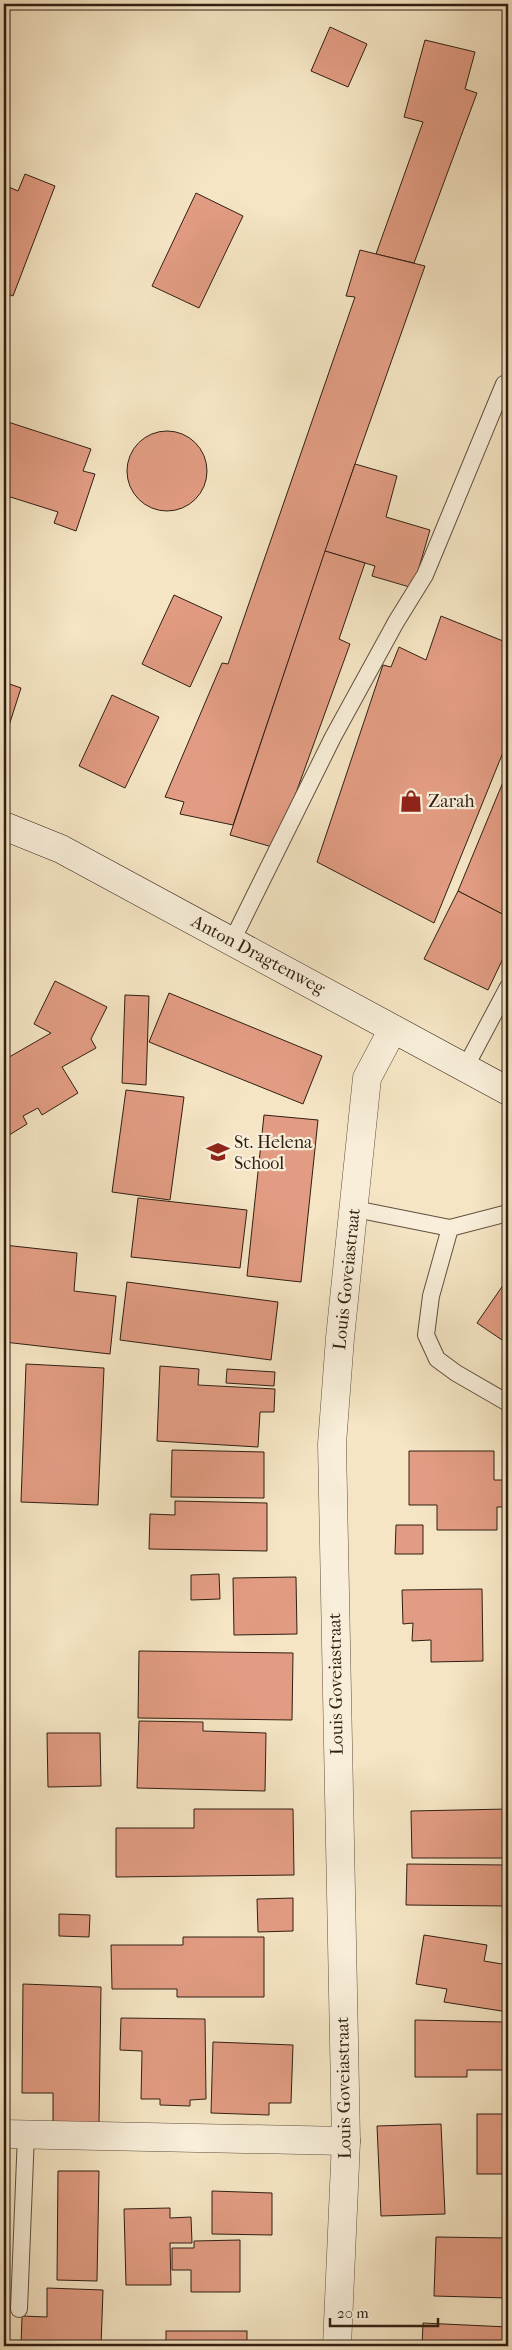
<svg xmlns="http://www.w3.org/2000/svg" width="512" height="2350" font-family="'IM FELL French Canon',serif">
<rect width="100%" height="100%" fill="#f5e5c4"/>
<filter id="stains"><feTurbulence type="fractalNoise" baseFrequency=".004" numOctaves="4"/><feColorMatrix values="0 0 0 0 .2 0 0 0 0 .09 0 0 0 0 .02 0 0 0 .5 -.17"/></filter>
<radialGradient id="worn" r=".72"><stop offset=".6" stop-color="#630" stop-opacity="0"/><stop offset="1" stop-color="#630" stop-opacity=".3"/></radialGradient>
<!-- building -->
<g fill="#e29c83" stroke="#301f12">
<polygon points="330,27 367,44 348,87 311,71"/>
<polygon points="425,40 475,52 465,89 477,93 414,263 376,254 423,122 404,117"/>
<polygon points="25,174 55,186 13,296 4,292 4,185 18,191"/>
<polygon points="196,193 243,216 199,308 152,286"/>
<polygon points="360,250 425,266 355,464 233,825 180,814 184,802 165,797 222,663 228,664 355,297 346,296"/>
<polygon points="8,422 91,449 83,471 95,474 76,531 54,523 58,512 4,495 4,436"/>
<circle cx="167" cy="471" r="40"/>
<polygon points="355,464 397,476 386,517 430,530 413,588 372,576 375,566 325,551"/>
<polygon points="325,551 365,563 339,639 350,644 276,848 230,835"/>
<polygon points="174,595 222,617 190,687 142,664"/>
<polygon points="441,616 508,643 508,740 434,923 317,862 383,665 391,667 399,647 426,660"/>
<polygon points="4,682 21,688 5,738 4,738"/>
<polygon points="112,695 159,717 125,788 79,766"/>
<polygon points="508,770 508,917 458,891"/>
<polygon points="458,891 508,917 508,948 488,990 424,959"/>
<polygon points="55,981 107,1007 91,1039 96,1048 62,1067 78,1093 42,1115 38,1108 23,1116 27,1124 6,1137 4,1133 4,1060 51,1033 34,1024"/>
<polygon points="169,993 322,1056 303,1104 149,1042"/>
<polygon points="125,995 149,996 146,1085 122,1083"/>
<polygon points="126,1090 184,1097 170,1200 112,1192"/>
<polygon points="264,1115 318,1120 301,1282 247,1276"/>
<polygon points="138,1198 247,1210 240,1268 131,1257"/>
<polygon points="4,1245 77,1253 74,1291 116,1296 110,1354 4,1342"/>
<polygon points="508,1278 508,1344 477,1323"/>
<polygon points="127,1282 278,1302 271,1360 120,1340"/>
<polygon points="26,1364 104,1368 98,1505 21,1502"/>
<polygon points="160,1366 199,1369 198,1385 275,1389 274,1412 260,1412 258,1447 157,1441"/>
<polygon points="227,1369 275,1372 274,1386 226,1383"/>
<polygon points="172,1450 264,1452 264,1498 171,1497"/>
<polygon points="409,1451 494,1451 494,1480 508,1480 508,1507 497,1507 497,1530 437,1530 437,1505 409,1505"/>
<polygon points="175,1501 267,1503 267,1551 149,1549 150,1514 175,1515"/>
<polygon points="396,1525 423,1525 423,1554 395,1554"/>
<polygon points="219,1574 220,1599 191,1600 191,1575"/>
<polygon points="296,1577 297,1634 234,1635 233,1578"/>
<polygon points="482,1589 483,1661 431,1662 431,1640 412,1641 413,1623 403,1624 402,1590"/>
<polygon points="139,1651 293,1653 292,1720 138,1718"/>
<polygon points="139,1721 203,1722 203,1731 266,1733 265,1791 137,1788"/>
<polygon points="47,1733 100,1733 101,1786 48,1787"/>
<polygon points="194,1809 293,1809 294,1875 116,1877 116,1828 194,1828"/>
<polygon points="508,1809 508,1858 412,1858 411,1811"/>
<polygon points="407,1864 506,1865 506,1906 406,1905"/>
<polygon points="293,1898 293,1931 258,1932 257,1899"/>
<polygon points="59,1914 90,1915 89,1937 59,1936"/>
<polygon points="424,1935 487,1945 484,1961 508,1965 508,2012 444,2002 447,1989 416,1984"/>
<polygon points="183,1937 264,1937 264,1997 177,1997 177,1989 112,1989 111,1945 183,1945"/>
<polygon points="23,1984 101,1987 99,2123 53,2122 53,2093 22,2093"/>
<polygon points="121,2018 205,2019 206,2099 190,2100 190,2106 160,2105 160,2099 141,2099 142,2051 120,2050"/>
<polygon points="415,2020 504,2022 504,2070 467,2070 467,2077 415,2077"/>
<polygon points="213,2042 293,2045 291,2103 269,2103 269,2115 211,2113"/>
<rect x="477" y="2114" width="31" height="60"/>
<polygon points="441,2124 445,2214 381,2216 377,2126"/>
<polygon points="4,2166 8,2166 5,2286 4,2286"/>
<polygon points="58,2171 99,2171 97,2281 57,2280"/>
<polygon points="212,2191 272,2193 272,2235 212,2234"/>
<polygon points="170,2208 170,2218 191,2217 192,2243 170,2243 171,2285 126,2285 124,2209"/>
<polygon points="436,2237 508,2238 508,2298 434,2296"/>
<polygon points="240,2240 240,2292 191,2292 191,2270 172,2270 172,2248 194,2248 194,2241"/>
<polygon points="47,2288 103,2290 101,2346 21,2346 22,2316 47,2317"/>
<polygon points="4,2317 7,2317 8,2346 4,2346"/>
<polygon points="423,2323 508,2327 508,2346 422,2346"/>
<rect x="166" y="2331" width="81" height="15"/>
</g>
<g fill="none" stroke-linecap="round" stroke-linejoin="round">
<defs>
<g id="service">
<polyline points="232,941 333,737 396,622 425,575 504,384"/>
<polyline points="465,1068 508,987"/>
<polyline points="355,1209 450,1228 508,1213"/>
<polyline points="450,1228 431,1296 426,1335 437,1359 456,1373 508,1403"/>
<polyline points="19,2309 26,2134"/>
</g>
<g id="minor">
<polyline points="4,2134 346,2141"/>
<polyline points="337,2346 346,2141 332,1444 340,1338 367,1078 393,1029"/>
</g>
<polyline id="secondary" points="4,826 61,849 508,1091"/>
</defs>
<!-- service casing -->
<use href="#service" stroke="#61503e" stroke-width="18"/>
<!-- minor casing -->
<use href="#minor" stroke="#61503e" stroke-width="29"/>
<!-- secondary casing -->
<use href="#secondary" stroke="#301f12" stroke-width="29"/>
<!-- service -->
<use href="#service" stroke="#f8eed9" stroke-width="16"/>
<!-- minor -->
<use href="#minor" stroke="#f8eed9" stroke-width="28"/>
<!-- secondary -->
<use href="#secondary" stroke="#f8eed9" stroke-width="28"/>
</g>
<!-- icons -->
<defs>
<symbol id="shop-bare" viewBox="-9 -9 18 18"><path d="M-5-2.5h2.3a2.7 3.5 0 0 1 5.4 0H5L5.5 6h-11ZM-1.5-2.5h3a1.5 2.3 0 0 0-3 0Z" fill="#8f2418" stroke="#f8eed9" stroke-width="2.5" paint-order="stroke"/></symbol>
<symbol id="school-bare" viewBox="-9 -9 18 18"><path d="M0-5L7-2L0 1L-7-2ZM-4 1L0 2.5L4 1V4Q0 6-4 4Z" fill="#8f2418" stroke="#f8eed9" stroke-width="2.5" paint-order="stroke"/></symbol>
</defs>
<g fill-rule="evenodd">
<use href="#shop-bare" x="395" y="785" width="32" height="32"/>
<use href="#school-bare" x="202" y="1136" width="32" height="32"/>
</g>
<g text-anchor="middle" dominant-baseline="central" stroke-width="4.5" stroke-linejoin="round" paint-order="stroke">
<!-- poi labels -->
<g font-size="18" fill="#301f12" stroke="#f8eed9" text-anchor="start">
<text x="428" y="801">Zarah</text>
<text x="234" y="1142">St. Helena<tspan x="234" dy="21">School</tspan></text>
</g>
<!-- street labels -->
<g font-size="18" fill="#301f12" stroke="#f8eed9">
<text transform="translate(258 955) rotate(28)">Anton Dragtenweg</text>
<text transform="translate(347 1279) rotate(-84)">Louis Goveiastraat</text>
<text transform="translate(336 1684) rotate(-91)">Louis Goveiastraat</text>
<text transform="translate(344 2088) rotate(-91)">Louis Goveiastraat</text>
</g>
</g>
<!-- margin -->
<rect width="512" height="2350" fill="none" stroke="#f5e5c4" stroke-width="20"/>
<rect x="5" y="5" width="502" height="2340" fill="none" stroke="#301f12" stroke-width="2.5"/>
<rect x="10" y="10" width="492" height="2330" fill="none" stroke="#301f12"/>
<!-- scale -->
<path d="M330 2318v8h108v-8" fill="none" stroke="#301f12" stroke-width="2.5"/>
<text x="337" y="2318" font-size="15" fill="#301f12" stroke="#f8eed9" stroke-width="4" paint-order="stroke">20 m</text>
<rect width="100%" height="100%" filter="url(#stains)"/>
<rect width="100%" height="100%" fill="url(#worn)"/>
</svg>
